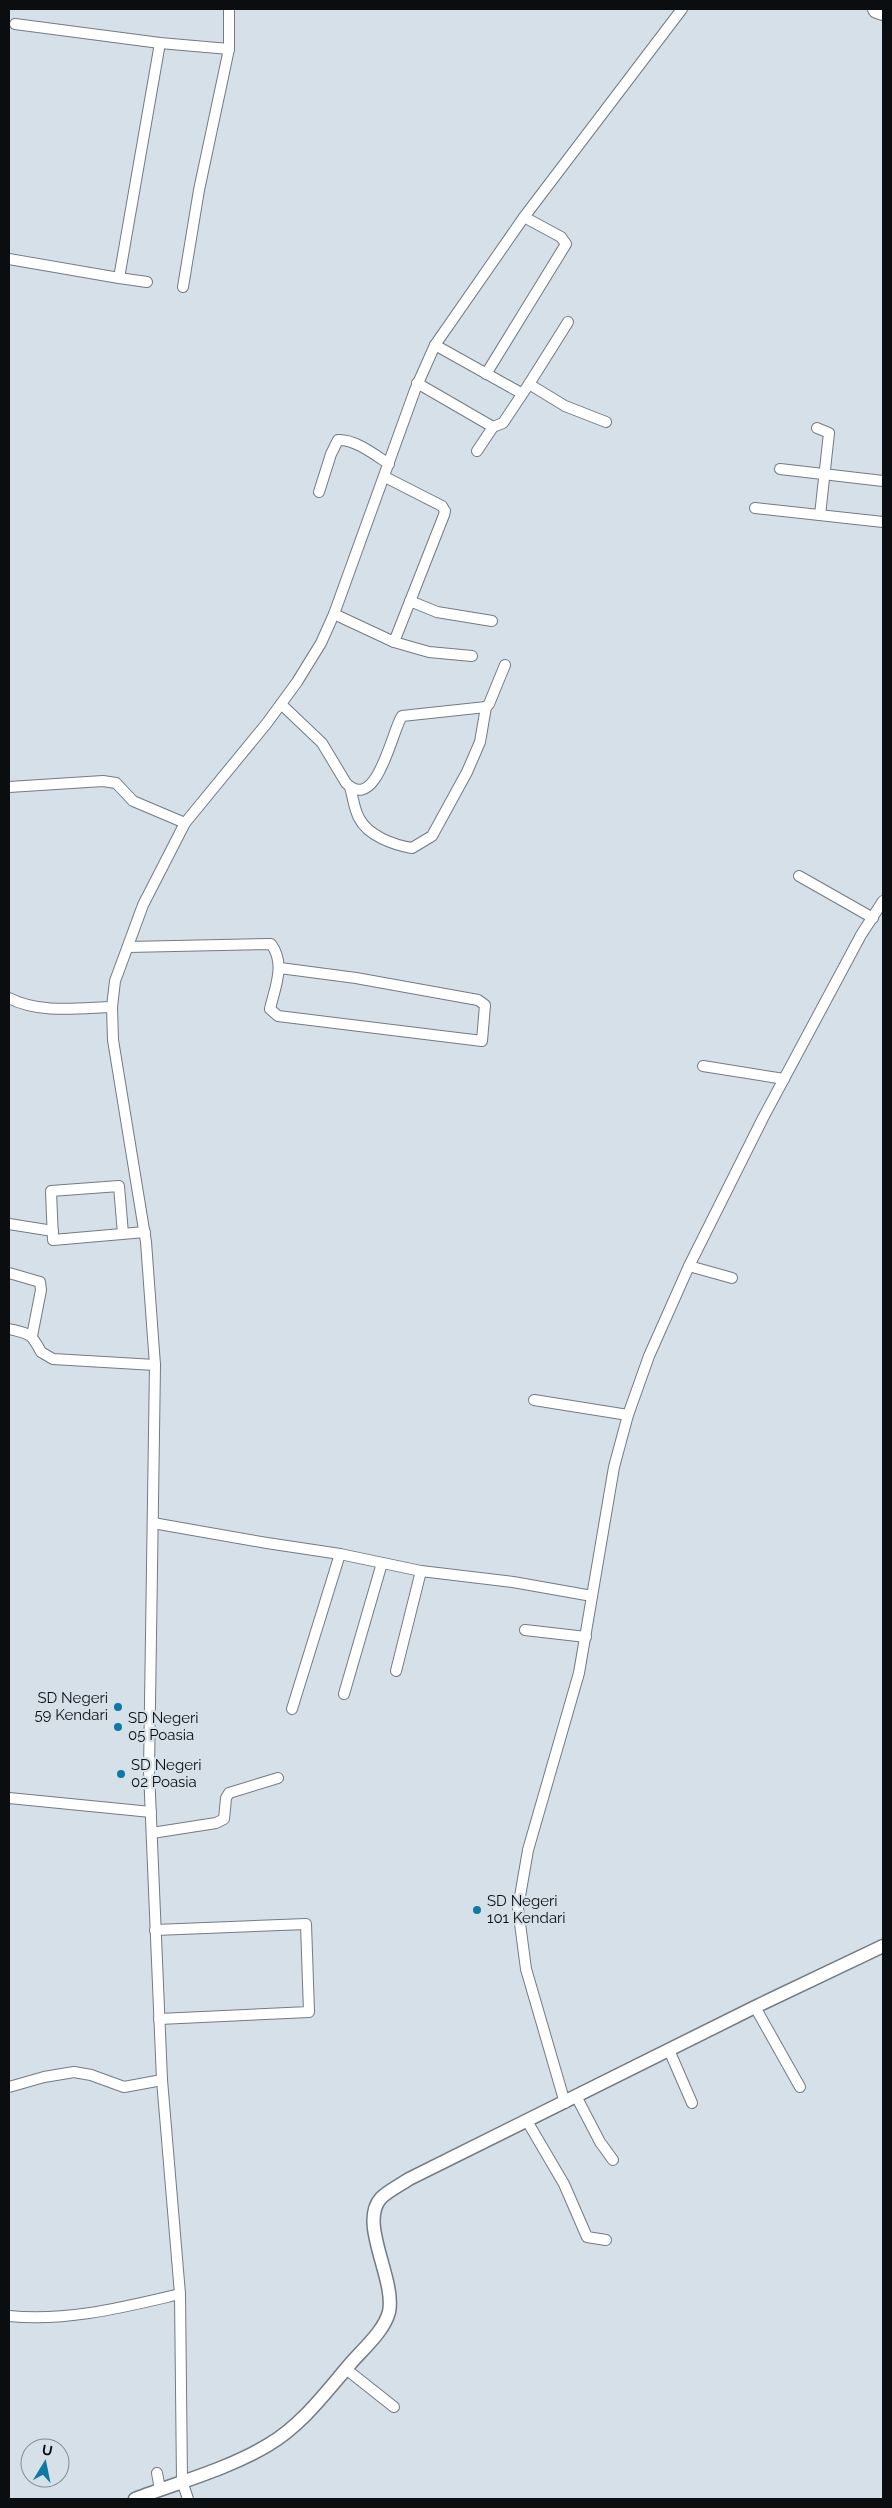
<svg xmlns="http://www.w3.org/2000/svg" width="892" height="2508" font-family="Raleway,sans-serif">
<rect width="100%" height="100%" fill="#d6e0e9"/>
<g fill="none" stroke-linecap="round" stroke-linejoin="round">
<defs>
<g id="minor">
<polyline points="15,24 160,43 229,49"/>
<polyline points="9,259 119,278 160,43"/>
<polyline points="119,278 147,282"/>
<polyline points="183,287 199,190 229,49 229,9"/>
<polyline points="435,345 521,393"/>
<polyline points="486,374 566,244 561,237 524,217"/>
<polyline points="417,383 493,427 477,451"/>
<polyline points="529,384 568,322"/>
<polyline points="493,427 503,423 529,384 565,406 606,422"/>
<polyline points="817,428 829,433 820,515"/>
<polyline points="780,469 883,481"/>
<path d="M319,492L331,454L338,440C355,439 375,455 389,464"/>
<polyline points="755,508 883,522"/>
<polyline points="410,601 437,612 492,621"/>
<polyline points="334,614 394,642 444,515 445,511 442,506 385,477"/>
<polyline points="394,642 429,652 472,656"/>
<path d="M281,704L322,743L346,783C377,814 392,730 402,716L486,707L489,704L505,665"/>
<polyline points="9,787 103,781 116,783 133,801 185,823"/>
<path d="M350,787C353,797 354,809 359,818C368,836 394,845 412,848L432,836L467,772L480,742L486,707"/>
<polyline points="799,876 873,918"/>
<path d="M128,947L271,944C286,964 275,987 270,1009L278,1016L482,1041L485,1005L478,1000L356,978L280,968"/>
<path d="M9,998C39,1014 80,1008 112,1007"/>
<polyline points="703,1066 784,1079"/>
<polyline points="9,1224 53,1231"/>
<polyline points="123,1234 119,1186 51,1191 53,1240 145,1232"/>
<polyline points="689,1266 732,1278"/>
<polyline points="9,1273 40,1282 41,1290 32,1336"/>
<path d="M9,1329C30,1334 31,1333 41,1352L53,1359L155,1365"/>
<polyline points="534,1400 628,1415"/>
<polyline points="153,1523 267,1543 340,1554 421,1571 513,1582 592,1596"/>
<polyline points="525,1630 586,1637"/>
<polyline points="396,1671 421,1571"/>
<polyline points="344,1694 382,1563"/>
<polyline points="292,1709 340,1554"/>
<polyline points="9,1798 151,1812"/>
<polyline points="152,1833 216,1823 224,1819 226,1798 229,1793 278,1778"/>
<polyline points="155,1930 306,1924 309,2012 159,2019"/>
<polyline points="755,2007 800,2087"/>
<polyline points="669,2050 692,2103"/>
<polyline points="9,2087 44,2077 74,2072 91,2075 124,2087 162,2080"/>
<polyline points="576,2096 600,2142 613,2160"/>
<polyline points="565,2103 526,1969 518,1908 528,1850 579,1673 614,1467 628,1415 649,1356 689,1266 763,1118 861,935 883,901"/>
<polyline points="527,2121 564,2184 587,2237 606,2240"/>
<path d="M9,2316C67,2322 124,2307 180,2294"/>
<polyline points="346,2369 394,2407"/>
<polyline points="157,2473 160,2489"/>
<polyline points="188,2499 182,2481 180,2294 162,2080 149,1771 155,1365 146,1242 113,1040 112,1007 115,981 143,905 185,823 267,723 297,682 321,643 334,614 415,390 435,345 524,217 682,9"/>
</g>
<path id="tertiary" d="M135,2499C179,2482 228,2469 268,2445C302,2425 326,2392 351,2363C364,2348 384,2331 389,2312C396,2279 358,2223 381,2198C388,2191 400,2185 409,2179L755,2007L883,1946"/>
<polyline id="trunk" points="877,9 883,11"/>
</defs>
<!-- minor casing -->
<use href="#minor" stroke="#737b83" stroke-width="12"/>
<!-- tertiary casing -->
<use href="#tertiary" stroke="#737b83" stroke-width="15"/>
<!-- trunk casing -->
<use href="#trunk" stroke="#737b83" stroke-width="20"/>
<!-- minor -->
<use href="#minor" stroke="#fff" stroke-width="10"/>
<!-- tertiary -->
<use href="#tertiary" stroke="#fff" stroke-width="12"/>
<!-- trunk -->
<use href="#trunk" stroke="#fff" stroke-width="18"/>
</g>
<!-- markers -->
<g fill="#0c7aa3" stroke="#d6e0e9" stroke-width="2">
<circle cx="118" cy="1707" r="5"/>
<circle cx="118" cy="1727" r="5"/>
<circle cx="121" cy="1774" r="5"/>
<circle cx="477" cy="1910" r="5"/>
</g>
<g text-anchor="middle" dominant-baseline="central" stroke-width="4.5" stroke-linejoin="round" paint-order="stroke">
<!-- poi labels -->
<g font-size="15" fill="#0a0e10" stroke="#d6e0e9" text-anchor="start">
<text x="108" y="1698" text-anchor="end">SD Negeri<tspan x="108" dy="17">59 Kendari</tspan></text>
<text x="128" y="1718">SD Negeri<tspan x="128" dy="17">05 Poasia</tspan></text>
<text x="131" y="1765">SD Negeri<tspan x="131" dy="17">02 Poasia</tspan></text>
<text x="487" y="1901">SD Negeri<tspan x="487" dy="17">101 Kendari</tspan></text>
</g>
</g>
<!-- border -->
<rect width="892" height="2508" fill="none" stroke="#0a0e10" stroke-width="20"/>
<!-- north arrow -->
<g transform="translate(45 2463) rotate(10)"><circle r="24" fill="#d6e0e9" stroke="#848c92"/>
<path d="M0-4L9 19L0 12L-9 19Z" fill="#0c7aa3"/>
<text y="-8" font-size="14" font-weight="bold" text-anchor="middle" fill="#0a0e10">U</text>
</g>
</svg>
